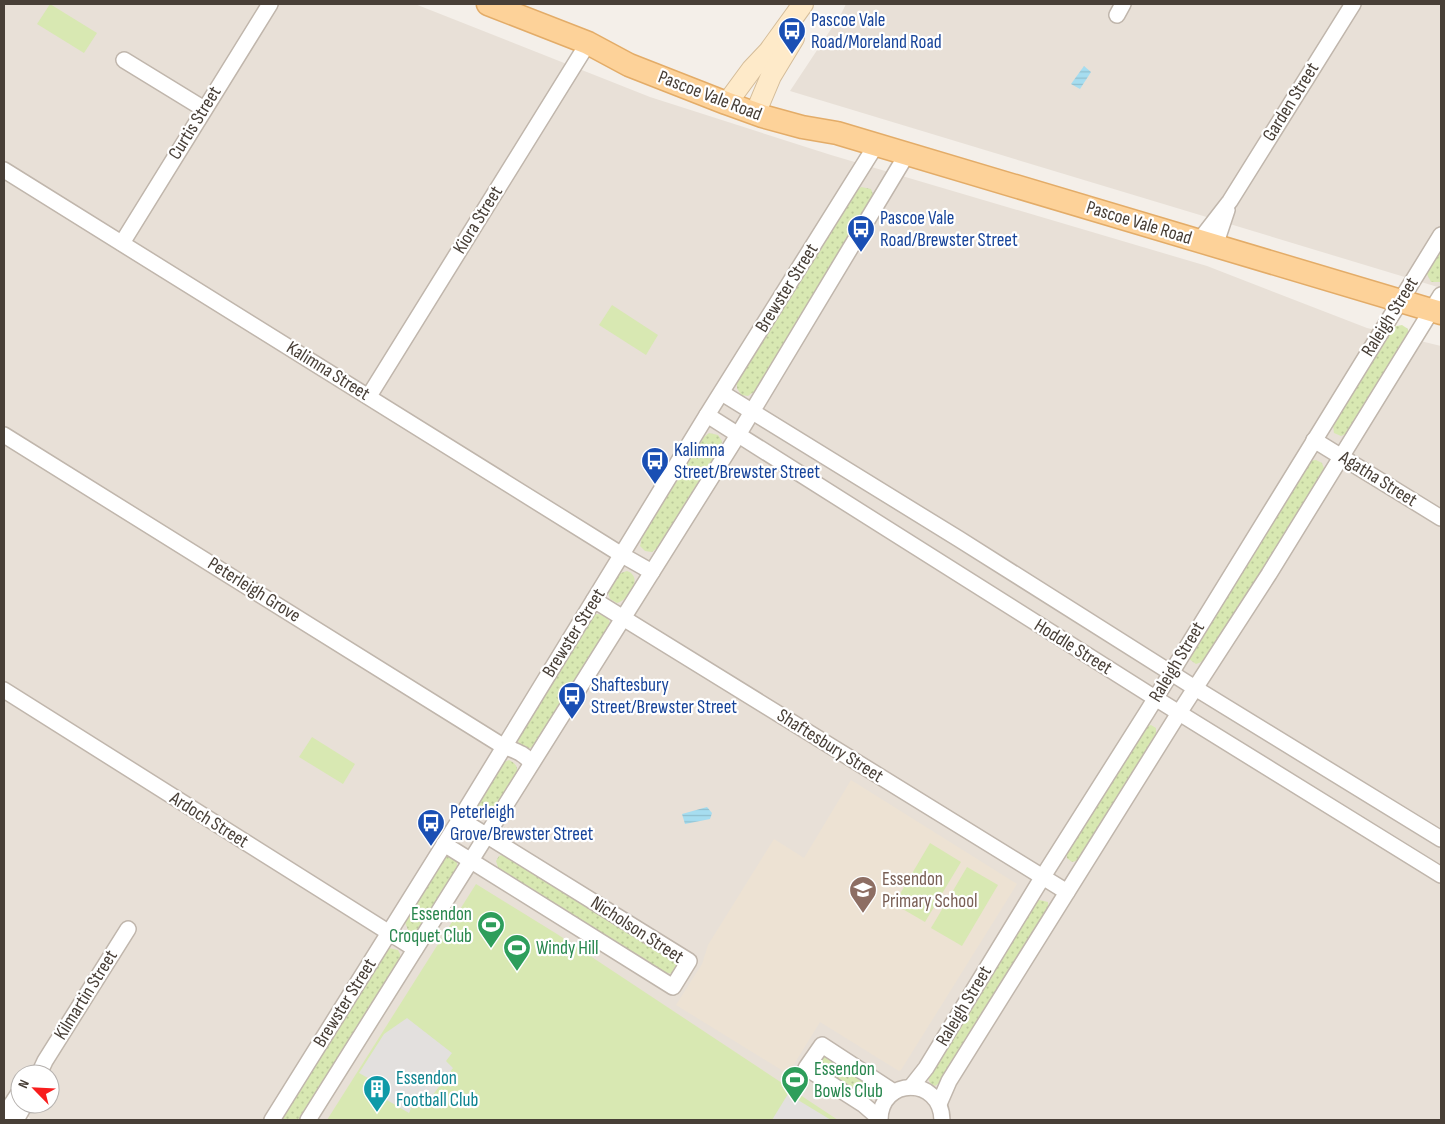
<svg xmlns="http://www.w3.org/2000/svg" width="1445" height="1124" font-family="'Sofia Sans Condensed',sans-serif">
<defs>
<pattern id="grass-dots" width="8" height="8" patternUnits="userSpaceOnUse" patternTransform="scale(1.25)"><rect width="8" height="8" fill="#d8e8b2"/><path d="M2 2h.1M6 6h.1" fill="none" stroke="#bbc89a" stroke-width="1.8" stroke-linecap="round"/></pattern>
<pattern id="water-rules" width="6" height="5" patternUnits="userSpaceOnUse" patternTransform="scale(1.25)"><rect width="6" height="5" fill="#a6ddf0"/><path d="M0 2.5h6" fill="none" stroke="#90bfce"/></pattern>
</defs>
<rect width="100%" height="100%" fill="#f4efe9"/>
<!-- residential -->
<g fill="#e8e0d7" fill-rule="evenodd">
<path d="M4,4H415L650,97L831,155L1207,266L1367,328L1441,346V1120H32L4,1097ZM20,1074H50V1104H20Z"/>
<polygon points="846,4 1441,4 1441,288 790,91 841,14"/>
</g>
<!-- education -->
<polygon fill="#ede2d3" points="851,780 1017,884 901,1070 899,1071 820,1022 788,1074 676,1005 702,964 708,945 774,839 804,858"/>
<!-- grass -->
<g fill="url(#grass-dots)">
<polygon points="861,187 871,189 874,197 872,201 755,391 748,396 741,395 737,388 737,383 855,192"/>
<polygon points="1441,247 1441,282 1431,282 1426,272"/>
<polygon points="1402,325 1408,329 1408,335 1348,433 1341,436 1334,433 1333,425 1392,327"/>
<polygon points="709,433 718,435 722,441 721,446 657,548 652,552 645,551 640,546 642,537 704,437"/>
<polygon points="1316,460 1322,463 1325,471 1204,661 1196,664 1189,659 1190,652 1307,461"/>
<path d="M627,571C644,577 629,600 617,603L610,599L608,592L618,574Z"/>
<path d="M596,614C602,614 609,617 610,623L534,746L527,749C520,745 516,744 519,735L593,616Z"/>
<polygon points="1151,725 1156,728 1156,738 1080,860 1072,862 1067,858 1066,849 1142,728"/>
<path d="M509,760C515,763 518,766 517,773L491,816C483,821 474,819 474,809L502,763Z"/>
<polygon points="450,855 457,860 457,869 420,928 412,932 408,930 404,920 443,857"/>
<polygon points="502,855 505,855 674,959 678,966 672,974 663,972 499,870 496,861 499,856"/>
<polygon points="1035,899 1048,902 1048,911 942,1081 935,1086 930,1083 927,1076"/>
<polygon points="389,948 398,950 400,954 400,961 300,1120 278,1120 385,950"/>
<polygon points="824,1055 878,1088 876,1098 871,1100 865,1099 818,1068 817,1065 822,1056"/>
</g>
<!-- garden -->
<g fill="#d8e8b2">
<polygon points="50,4 97,33 84,53 37,24"/>
<polygon points="612,305 658,335 646,355 599,325"/>
<polygon points="312,737 355,764 343,784 299,757"/>
<polygon points="930,843 961,862 925,922 894,904"/>
<polygon points="967,867 998,885 962,946 931,928"/>
<polygon points="476,884 557,934 838,1120 327,1120"/>
</g>
<!-- parking -->
<g fill="#e3e0de">
<polygon points="407,1018 452,1053 446,1061 453,1068 423,1108 414,1102 409,1113 363,1086 368,1078 359,1073 384,1034"/>
<polygon points="788,1094 831,1120 772,1120"/>
</g>
<!-- water -->
<g fill="url(#water-rules)">
<polygon points="1084,66 1091,72 1080,89 1071,84"/>
<polygon points="707,807 712,813 710,819 685,824 682,814"/>
</g>
<g fill="none" stroke-linecap="round" stroke-linejoin="round">
<defs>
<g id="minor">
<polyline points="1117,15 1123,4"/>
<polyline points="124,60 204,109"/>
<polyline points="4,170 622,555 652,572"/>
<polyline points="1199,241 1230,201 1353,4"/>
<polyline points="122,243 270,4"/>
<polyline points="1215,246 1227,210"/>
<polyline points="722,393 959,539 1195,688 1441,839"/>
<polyline points="369,396 588,43"/>
<polyline points="707,415 1155,698 1441,875"/>
<path d="M4,435L498,743C510,750 523,751 531,763"/>
<polyline points="1314,440 1441,518"/>
<polyline points="594,600 1067,892"/>
<polyline points="4,690 415,949"/>
<polyline points="444,844 673,987 689,961 460,819"/>
<polyline points="39,1074 45,1061 128,929"/>
<polyline points="911,1087 926,1068 1042,878 1147,712 1441,235"/>
<polyline points="939,1104 949,1081 1179,713 1269,574 1441,295"/>
<polyline points="4,1116 20,1091"/>
<polyline points="879,1118 864,1105 806,1068 822,1045 894,1092"/>
<polyline points="16,1120 25,1104"/>
<polyline points="272,1120 460,819 707,415 876,145"/>
<polyline points="308,1120 738,435 907,154"/>
<path d="M880,1120C880,1077 941,1076 942,1120"/>
</g>
<g id="secondary">
<polyline points="727,103 752,69 769,51 803,4"/>
<polyline points="755,114 771,76 794,38"/>
</g>
<polyline id="primary" points="488,4 588,43 629,65 726,103 762,116 802,127 837,133 1441,313"/>
</defs>
<!-- minor casing -->
<use href="#minor" stroke="#c0b6ac" stroke-width="18"/>
<!-- secondary casing -->
<use href="#secondary" stroke="#d4bc99" stroke-width="22"/>
<!-- primary casing -->
<use href="#primary" stroke="#e3ac68" stroke-width="25"/>
<!-- minor -->
<use href="#minor" stroke="#fff" stroke-width="15"/>
<!-- secondary -->
<use href="#secondary" stroke="#feeac9" stroke-width="20"/>
<!-- primary -->
<use href="#primary" stroke="#fdd299" stroke-width="22"/>
</g>
<!-- icons -->
<defs>
<symbol id="bus-pin" viewBox="-11 -11 22 30"><path d="M0 17L-7.5 6A9.5 9.5 0 1 1 7.5 6Z" fill="#1a4fb4" stroke="#fff"/><path d="M-5-6H5V4H4V6H2V4H-2V6H-4V4H-5ZM-3.5-4V0h7V-4ZM-3.5 1.2v1.5H-2V1.2ZM2 1.2v1.5H3.5V1.2Z" fill="#fff"/></symbol>
<symbol id="school-pin" viewBox="-11 -11 22 30"><path d="M0 17L-7.5 6A9.5 9.5 0 1 1 7.5 6Z" fill="#8d6e63" stroke="#fff"/><path d="M0-5L7-2L0 1L-7-2ZM-4 1L0 2.5L4 1V4Q0 6-4 4Z" fill="#fff"/></symbol>
<symbol id="stadium-pin" viewBox="-11 -11 22 30"><path d="M0 17L-7.5 6A9.5 9.5 0 1 1 7.5 6Z" fill="#2e9e5b" stroke="#fff"/><path d="M0-5a6.5 5 0 1 0 0 10a6.5 5 0 1 0 0-10ZM-3.5-1.8h7v3.6h-7Z" fill="#fff"/></symbol>
<symbol id="building-pin" viewBox="-11 -11 22 30"><path d="M0 17L-7.5 6A9.5 9.5 0 1 1 7.5 6Z" fill="#0f9aa8" stroke="#fff"/><path d="M-4-6H4V6H1V3H-1V6H-4ZM-2.5-4.3h1.7v1.8h-1.7ZM.8-4.3h1.7v1.8H.8ZM-2.5-1h1.7V.8h-1.7ZM.8-1h1.7V.8H.8Z" fill="#fff"/></symbol>
</defs>
<g fill-rule="evenodd">
<use href="#bus-pin" x="776" y="15" width="32" height="43"/>
<use href="#bus-pin" x="845" y="213" width="32" height="43"/>
<use href="#bus-pin" x="639" y="445" width="32" height="43"/>
<use href="#bus-pin" x="556" y="680" width="32" height="43"/>
<use href="#bus-pin" x="415" y="807" width="32" height="43"/>
<use href="#school-pin" x="847" y="874" width="32" height="43"/>
<use href="#stadium-pin" x="475" y="909" width="32" height="43"/>
<use href="#stadium-pin" x="501" y="932" width="32" height="43"/>
<use href="#stadium-pin" x="779" y="1064" width="32" height="43"/>
<use href="#building-pin" x="361" y="1073" width="32" height="43"/>
</g>
<g text-anchor="middle" dominant-baseline="central" stroke-width="4.5" stroke-linejoin="round" paint-order="stroke">
<!-- transit labels -->
<g font-size="19" fill="#164399" stroke="#fff" text-anchor="start">
<text x="811" y="20">Pascoe Vale<tspan x="811" dy="22">Road/Moreland Road</tspan></text>
<text x="880" y="218">Pascoe Vale<tspan x="880" dy="22">Road/Brewster Street</tspan></text>
<text x="674" y="450">Kalimna<tspan x="674" dy="22">Street/Brewster Street</tspan></text>
<text x="591" y="685">Shaftesbury<tspan x="591" dy="22">Street/Brewster Street</tspan></text>
<text x="450" y="812">Peterleigh<tspan x="450" dy="22">Grove/Brewster Street</tspan></text>
</g>
<!-- street labels -->
<g font-size="19" fill="#483f37" stroke="#fff">
<text transform="translate(710 96) rotate(21)">Pascoe Vale Road</text>
<text transform="translate(1291 102) rotate(-58)">Garden Street</text>
<text transform="translate(195 123) rotate(-58)">Curtis Street</text>
<text transform="translate(478 220) rotate(-58)">Kiora Street</text>
<text transform="translate(1139 223) rotate(17)">Pascoe Vale Road</text>
<text transform="translate(787 288) rotate(-58)">Brewster Street</text>
<text transform="translate(1390 317) rotate(-58)">Raleigh Street</text>
<text transform="translate(328 371) rotate(32)">Kalimna Street</text>
<text transform="translate(1378 479) rotate(32)">Agatha Street</text>
<text transform="translate(254 590) rotate(32)">Peterleigh Grove</text>
<text transform="translate(574 633) rotate(-58)">Brewster Street</text>
<text transform="translate(1073 647) rotate(32)">Hoddle Street</text>
<text transform="translate(1177 662) rotate(-59)">Raleigh Street</text>
<text transform="translate(830 746) rotate(32)">Shaftesbury Street</text>
<text transform="translate(209 820) rotate(32)">Ardoch Street</text>
<text transform="translate(637 930) rotate(33)">Nicholson Street</text>
<text transform="translate(86 995) rotate(-58)">Kilmartin Street</text>
<text transform="translate(345 1003) rotate(-58)">Brewster Street</text>
<text transform="translate(964 1006) rotate(-59)">Raleigh Street</text>
</g>
<!-- education labels -->
<g font-size="19" fill="#785e54" stroke="#fff" text-anchor="start">
<text x="882" y="879">Essendon<tspan x="882" dy="22">Primary School</tspan></text>
</g>
<!-- leisure labels -->
<g font-size="19" fill="#27864d" stroke="#fff" text-anchor="start">
<text x="472" y="914" text-anchor="end">Essendon<tspan x="472" dy="22">Croquet Club</tspan></text>
<text x="536" y="948">Windy Hill</text>
<text x="814" y="1069">Essendon<tspan x="814" dy="22">Bowls Club</tspan></text>
</g>
<!-- culture labels -->
<g font-size="19" fill="#0d838f" stroke="#fff" text-anchor="start">
<text x="396" y="1078">Essendon<tspan x="396" dy="22">Football Club</tspan></text>
</g>
</g>
<!-- border -->
<rect width="1445" height="1124" fill="none" stroke="#483f37" stroke-width="10"/>
<!-- north arrow -->
<g transform="translate(35 1089) rotate(294)"><circle r="24" fill="#ffffff" stroke="#b6b2af"/>
<path d="M0-4L9 19L0 12L-9 19Z" fill="#f81d1d"/>
<text y="-8" font-size="14" font-weight="bold" text-anchor="middle" fill="#483f37">N</text>
</g>
</svg>
